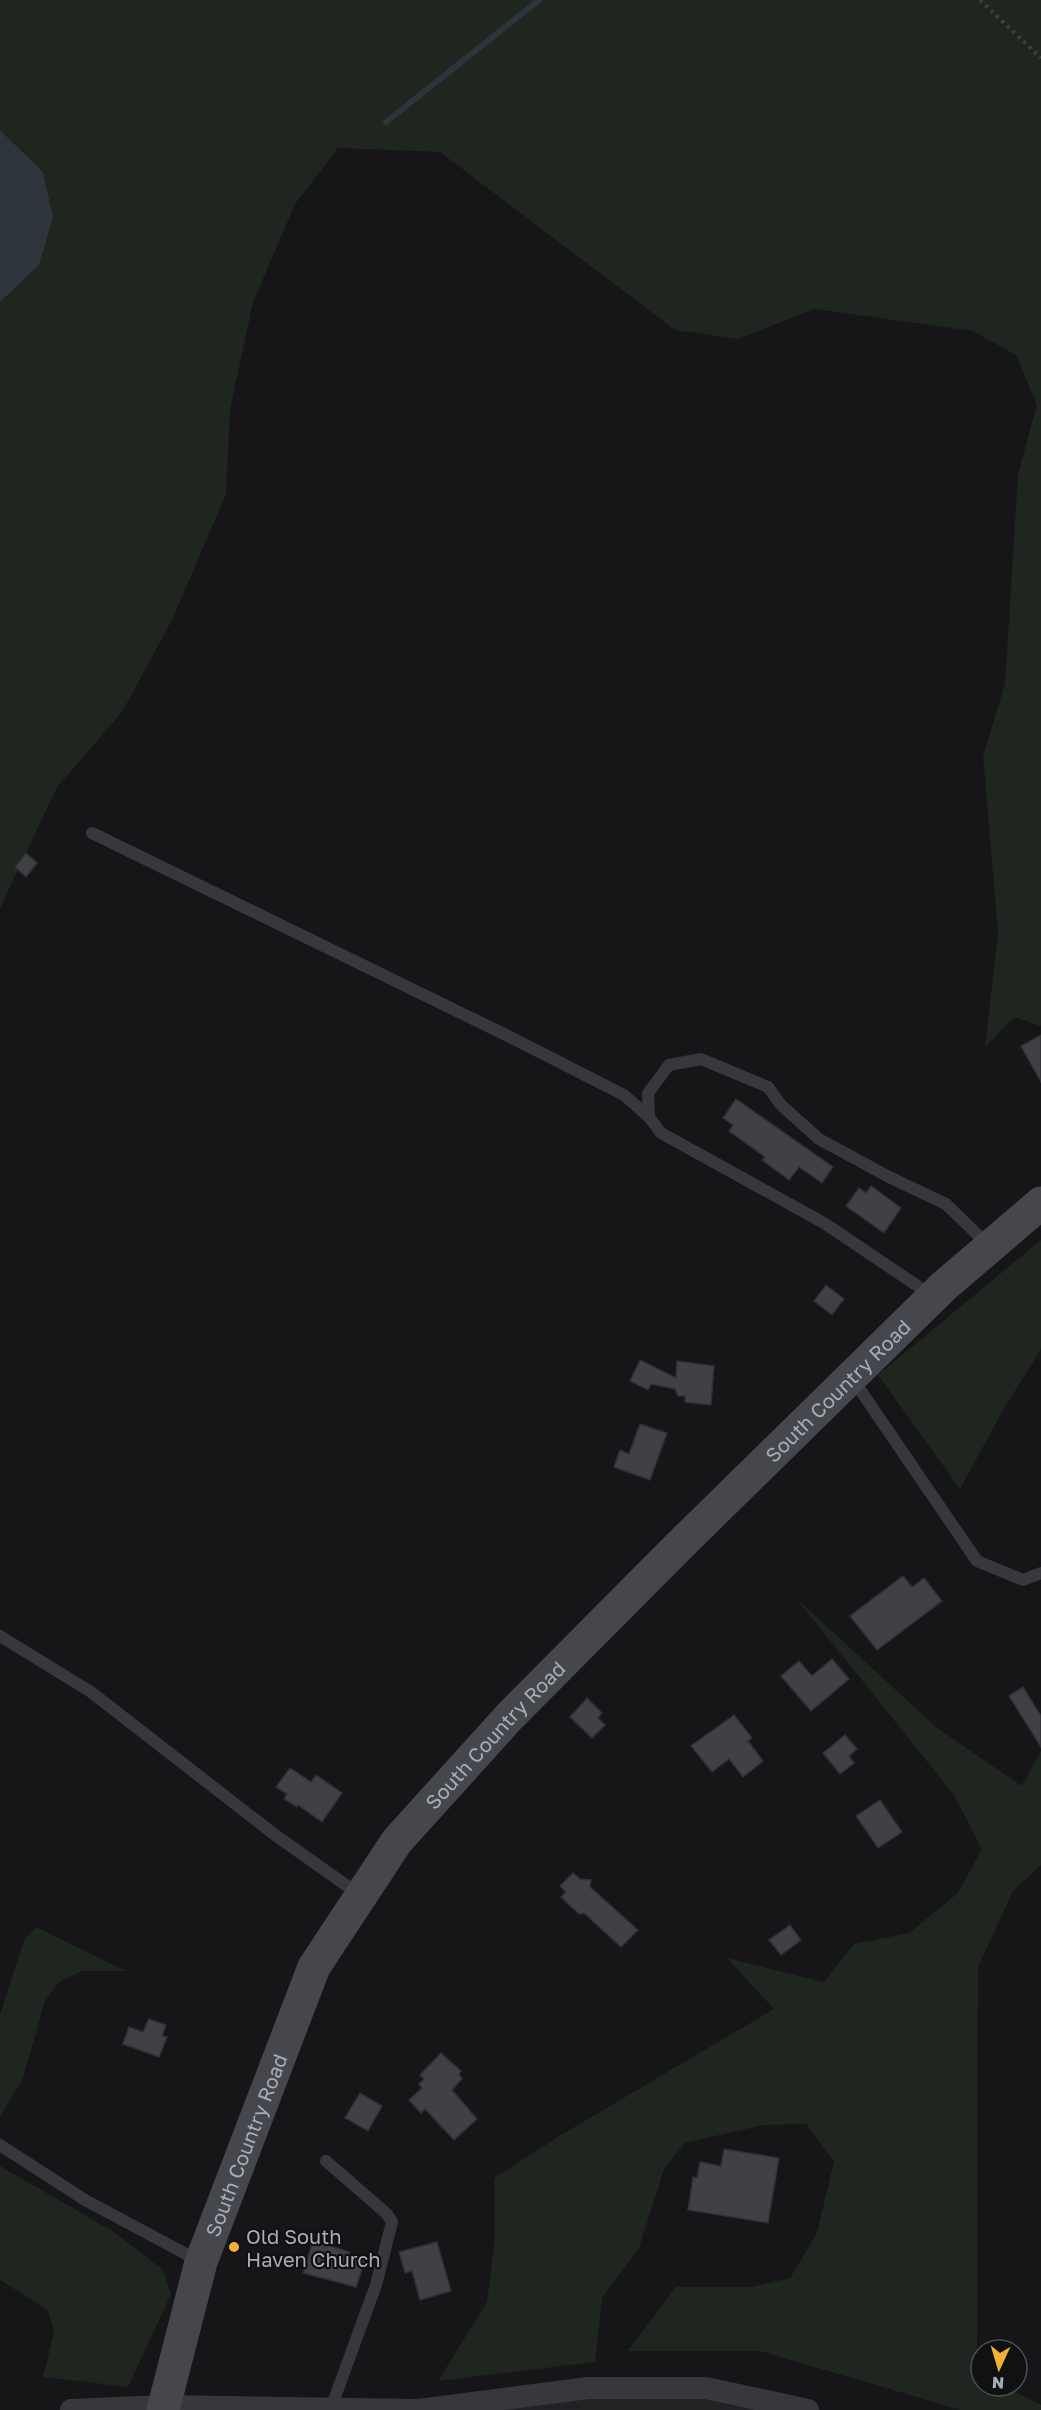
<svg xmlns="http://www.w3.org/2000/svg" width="1041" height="2410" font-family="'Golos Text',sans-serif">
<rect width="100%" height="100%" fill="#161618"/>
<!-- built -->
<polygon fill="#222225" points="720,2390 808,2410 419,2410"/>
<!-- green -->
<g fill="#1e261f">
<polygon points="0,0 1041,0 1041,1026 1014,1017 985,1047 998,933 983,757 1005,684 1018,474 1037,405 1016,355 973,331 814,309 738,339 675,330 440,152 338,148 295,204 253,302 230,410 226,494 172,620 122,712 57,787 0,908 0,302 39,265 43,172 0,130"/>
<polygon points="1041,1240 1041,1349 1003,1410 960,1489 878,1375"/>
<polygon points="795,1597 937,1728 1022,1786 1041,1751 1041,1865 1013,1891 978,1967 977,2372 981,2374 981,2386 1004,2386 1041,2405 1041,2410 961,2410 760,2351 628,2351 676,2287 751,2287 790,2278 817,2233 834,2161 806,2124 763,2125 685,2143 664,2169 639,2248 602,2298 595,2362 438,2381 487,2302 495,2237 494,2178 561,2135 774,2009 727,1958 824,1982 854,1944 909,1933 958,1893 982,1849 954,1795"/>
<polygon points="36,1927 126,1971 82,1971 59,1982 45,2001 23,2078 0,2117 0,2015 24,1940"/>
<polygon points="0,2166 114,2232 163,2270 171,2294 128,2387 43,2377 54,2332 48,2310 0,2280"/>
</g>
<!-- water -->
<polygon fill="#2c353c" points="0,130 43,172 53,217 39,265 0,302"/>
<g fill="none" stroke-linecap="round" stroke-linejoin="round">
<!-- stream -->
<polyline stroke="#2c353c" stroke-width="6" points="386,122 539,0"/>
</g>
<!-- building -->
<g fill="#404145" stroke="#303034" stroke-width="1.5">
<polygon points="26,853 37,863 26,877 15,867"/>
<polygon points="1041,1035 1041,1082 1021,1046"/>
<polygon points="736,1099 833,1167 822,1183 799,1167 789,1180 762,1160 765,1157 729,1131 733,1125 723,1118"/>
<polygon points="871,1186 901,1208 884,1233 846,1206 859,1188 866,1193"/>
<polygon points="826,1285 844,1299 832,1315 814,1301"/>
<polygon points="640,1360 676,1378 677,1361 714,1366 711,1405 685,1402 685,1396 678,1396 675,1389 651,1384 648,1390 630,1381"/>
<polygon points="640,1424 667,1433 650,1480 614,1467 620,1450 629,1454"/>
<polygon points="903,1576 912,1587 924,1578 942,1601 877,1650 850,1616"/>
<polygon points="832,1659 849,1679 811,1711 781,1676 799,1661 812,1676"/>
<polygon points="1023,1687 1041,1716 1041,1747 1009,1696"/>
<polygon points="587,1698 602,1713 598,1718 605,1725 592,1738 570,1717"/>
<polygon points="734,1715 752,1738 748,1741 763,1761 743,1777 729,1759 712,1772 691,1746"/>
<polygon points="845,1735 857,1749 849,1756 854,1763 840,1774 823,1753"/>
<polygon points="290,1768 311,1782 316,1775 342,1793 322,1822 298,1805 297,1807 284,1799 287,1794 276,1787"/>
<polygon points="880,1800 902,1832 878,1848 856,1816"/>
<polygon points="573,1873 580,1879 591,1880 590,1887 638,1930 621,1947 584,1913 579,1914 561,1897 566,1892 560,1886"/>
<polygon points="790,1925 801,1940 781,1955 769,1940"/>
<polygon points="149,2019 166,2025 162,2036 167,2037 159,2057 123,2044 129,2027 143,2032"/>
<polygon points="441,2053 461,2071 459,2074 462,2079 452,2090 477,2119 454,2140 425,2109 421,2113 409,2100 422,2088 419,2084 424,2079 420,2075"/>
<polygon points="360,2093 382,2106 368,2131 345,2118"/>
<polygon points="724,2149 779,2158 768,2223 688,2210 693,2177 697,2178 700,2162 721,2166"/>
<polygon points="313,2241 350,2252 349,2255 365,2260 356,2287 303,2273"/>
<polygon points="437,2242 451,2291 420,2300 412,2271 405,2273 399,2252"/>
</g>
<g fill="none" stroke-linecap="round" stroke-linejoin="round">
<!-- path -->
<polyline stroke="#3d3f44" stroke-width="4" stroke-dasharray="3 4.5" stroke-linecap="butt" points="980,0 1041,58"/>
<!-- lane -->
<g stroke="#37383d" stroke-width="12">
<polyline points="92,833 506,1035 624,1095 649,1117"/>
<polyline points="931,1295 824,1223 661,1133 649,1117 648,1093 669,1065 701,1059 768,1087 781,1105 819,1139 889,1177 946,1204 989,1246"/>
<polyline points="852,1378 977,1561 1023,1580 1041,1573"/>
<polyline points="0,1636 91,1692 275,1835 360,1895"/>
<polyline points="0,2145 85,2200 201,2262"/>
<polyline points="326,2161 387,2214 392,2222 376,2285 331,2408"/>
</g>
<!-- street -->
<g stroke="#37383d" stroke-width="22">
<polyline points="71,2410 164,2406 418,2410"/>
<polyline points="419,2410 588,2388 706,2388 808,2410"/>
</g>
<!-- secondary -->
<path stroke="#45474d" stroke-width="33" id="s1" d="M163,2410L201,2262L314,1967L397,1841L510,1716L681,1544L944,1286L1041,1203"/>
</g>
<!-- markers -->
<circle fill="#f2b134" stroke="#111113" stroke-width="2" cx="234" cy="2247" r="6"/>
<g text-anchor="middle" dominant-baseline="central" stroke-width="4.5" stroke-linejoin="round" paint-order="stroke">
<!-- street labels -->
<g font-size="20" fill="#a8adb8" stroke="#111113">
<text stroke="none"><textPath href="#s1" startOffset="1250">South Country Road</textPath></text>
<text stroke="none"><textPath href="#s1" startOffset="764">South Country Road</textPath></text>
<text stroke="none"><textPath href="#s1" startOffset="278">South Country Road</textPath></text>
</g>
<!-- poi labels -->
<g font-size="20" fill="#a8adb8" stroke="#111113" text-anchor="start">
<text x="246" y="2236">Old South<tspan x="246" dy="23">Haven Church</tspan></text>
</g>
</g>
<!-- north arrow -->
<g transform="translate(999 2368) rotate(184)"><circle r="28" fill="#111113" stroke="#4d4f55" stroke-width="1.5"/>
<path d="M0-4.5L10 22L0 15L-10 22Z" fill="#f2b134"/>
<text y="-9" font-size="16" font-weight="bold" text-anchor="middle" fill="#a8adb8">N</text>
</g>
</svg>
